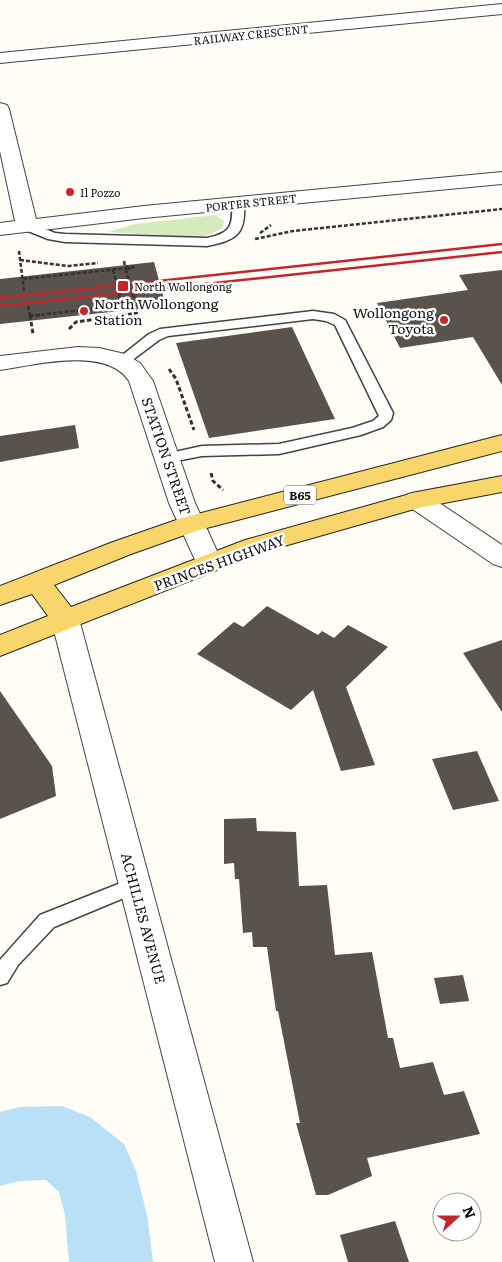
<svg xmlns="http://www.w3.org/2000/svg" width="502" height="1262" font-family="Literata,serif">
<rect width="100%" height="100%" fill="#fffdf5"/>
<!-- green -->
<polygon fill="#d5ebbd" points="215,215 224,221 223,227 212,234 193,238 108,232 135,224"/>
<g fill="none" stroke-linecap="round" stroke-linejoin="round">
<!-- river -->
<polygon fill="#b9e0f7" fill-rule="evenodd" points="62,1106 90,1117 124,1144 136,1171 147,1215 153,1262 69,1262 65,1215 59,1192 46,1180 19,1181 0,1186 0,1112 19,1107"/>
</g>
<!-- building -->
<g fill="#5a524d">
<polygon points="154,262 166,306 0,324 0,279"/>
<polygon points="502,270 502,385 473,337 400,348 377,303 468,290 459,275"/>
<polygon points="292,327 335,419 209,438 176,343"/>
<polygon points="75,425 79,448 0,462 0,436"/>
<polygon points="267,606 318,635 322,631 334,638 348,625 388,647 346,687 375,765 341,771 313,690 291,710 197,654 234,622 243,627"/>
<polygon points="502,640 502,712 463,653"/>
<polygon points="0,691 52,766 56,796 0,819"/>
<polygon points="477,751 499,801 453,810 432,759"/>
<polygon points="256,818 257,831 296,832 299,886 327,885 335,955 372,952 388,1038 393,1038 400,1068 433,1062 444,1095 464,1091 480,1134 367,1158 372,1176 328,1195 316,1195 296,1123 300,1123 278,1011 276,1011 267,947 253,947 252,932 243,933 239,879 235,879 234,863 224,864 224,819"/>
<polygon points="463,975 469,1001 440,1004 434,978"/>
<polygon points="395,1221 409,1262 348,1262 340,1235"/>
</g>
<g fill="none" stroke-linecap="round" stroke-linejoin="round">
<defs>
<g id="service">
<path d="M238,199L244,203C246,235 236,240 207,246L65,242L48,239L23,229L21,226L27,222L55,233L65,234L207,238C231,233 233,226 232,203Z"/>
<polygon points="313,311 334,314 345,320 393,413 391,420 383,427 361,435 279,454 202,456 166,463 161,461 159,458 161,455 202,446 279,444 352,428 373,421 379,416 335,325 326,321 313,319 168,336 159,340 127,364 122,365 115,361 149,334 160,329"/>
<polygon points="136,877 143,880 145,885 143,890 54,927 18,965 7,983 0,985 0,960 40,915"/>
</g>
<g id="minor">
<polygon points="502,4 502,14 0,63 0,53"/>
<polygon points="0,103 7,105 9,109 36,219 144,206 502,172 502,184 144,218 0,235 0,223 15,221 0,151"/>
<path d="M78,347L99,348L125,354L140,363L153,381L195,503L222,562L218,568L209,571L200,568L196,562L169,503L129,381C106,346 36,365 0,370V356Z"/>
<polygon points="417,492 426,494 502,545 502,567 493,564 408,506 404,500 408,494"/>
<polygon points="65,609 75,612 79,619 253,1262 215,1262 51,619 55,612"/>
</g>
<polygon id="primary" points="502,435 502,451 199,530 131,554 54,585 71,607 245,540 417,492 502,476 502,492 418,508 263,552 0,656 0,635 48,616 32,594 0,605 0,586 113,542 182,518"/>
</defs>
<!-- service casing -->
<use href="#service" stroke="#444" stroke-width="3"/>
<!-- minor casing -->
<use href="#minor" stroke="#444" stroke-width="2"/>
<!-- primary casing -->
<use href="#primary" stroke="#222" stroke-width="2"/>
<!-- path-far1 -->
<g stroke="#333" stroke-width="2.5" stroke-dasharray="4 2" stroke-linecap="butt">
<polyline points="260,233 271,225"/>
<polyline points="255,239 293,231 502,209"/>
<polyline points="19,251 24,291"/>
<polyline points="20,260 68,266 98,263"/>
<polyline points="124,261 125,267 137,267"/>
<polyline points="23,279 127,268"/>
<polyline points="128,279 126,269 134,268"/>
<polyline points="133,294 136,303"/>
<polyline points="28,306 30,316"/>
<polyline points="29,316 146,303"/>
<polyline points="116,316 137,313 135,306 146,303"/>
</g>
<!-- path -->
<g stroke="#333" stroke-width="3" stroke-dasharray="4.5 2.5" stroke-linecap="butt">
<polyline points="30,315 33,334"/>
<polyline points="29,316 40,315"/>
<polyline points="69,329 76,322 125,315"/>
<polyline points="169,369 176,379 194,430"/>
<polyline points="211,473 213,481 223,490"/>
</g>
<!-- service -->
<use href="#service" fill="#fff" fill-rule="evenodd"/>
<!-- minor -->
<use href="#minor" fill="#fff" fill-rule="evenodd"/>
<!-- primary -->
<use href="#primary" fill="#f9d66b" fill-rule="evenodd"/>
<!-- rail -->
<g stroke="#c4262e" stroke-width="2.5">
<polyline points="0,298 502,244"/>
<polyline points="0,306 502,252"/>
</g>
<!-- path-bridge -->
<polyline stroke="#333" stroke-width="2.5" stroke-dasharray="4 2" stroke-linecap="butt" points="113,270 122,305"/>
</g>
<!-- markers -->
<g fill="#c4262e" stroke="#fff" stroke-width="2">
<circle cx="70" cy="192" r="5"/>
<rect x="117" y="280" width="12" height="12" rx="2.5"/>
<circle cx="84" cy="311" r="5"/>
<circle cx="444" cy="320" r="5"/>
</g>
<g text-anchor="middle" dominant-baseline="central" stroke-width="5" stroke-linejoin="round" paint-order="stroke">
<!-- far-street labels -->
<g font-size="11" fill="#111" stroke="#fff">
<text transform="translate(251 34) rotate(-6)">RAILWAY CRESCENT</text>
<text transform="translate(251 202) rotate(-6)">PORTER STREET</text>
</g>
<!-- far-poi labels -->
<g font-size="11" fill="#111" stroke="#fff" text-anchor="start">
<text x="80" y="192">Il Pozzo</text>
<text x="134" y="286">North Wollongong</text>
</g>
<!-- shield labels -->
<rect fill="#fff" stroke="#585858" stroke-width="1" x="284" y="485.5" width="32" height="19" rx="4"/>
<g font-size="12" font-weight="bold" fill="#111">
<text x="300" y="495">B65</text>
</g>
<!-- poi labels -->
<g font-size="14" fill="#111" stroke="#fff" text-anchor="start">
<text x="94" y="303">North Wollongong<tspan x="94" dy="16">Station</tspan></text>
<text x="434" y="312" text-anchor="end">Wollongong<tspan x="434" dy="16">Toyota</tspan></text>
</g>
<!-- street labels -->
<g font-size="14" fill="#111" stroke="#fff">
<text transform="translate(167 456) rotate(71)">STATION STREET</text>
<text transform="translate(219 562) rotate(-20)">PRINCES HIGHWAY</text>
<text transform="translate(144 918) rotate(75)">ACHILLES AVENUE</text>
</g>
</g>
<!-- north arrow -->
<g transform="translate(457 1217) rotate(69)"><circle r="24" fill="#ffffff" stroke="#a0a0a0"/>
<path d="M0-4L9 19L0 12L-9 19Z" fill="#c4262e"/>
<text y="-8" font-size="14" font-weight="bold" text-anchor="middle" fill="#111111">N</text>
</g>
</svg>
